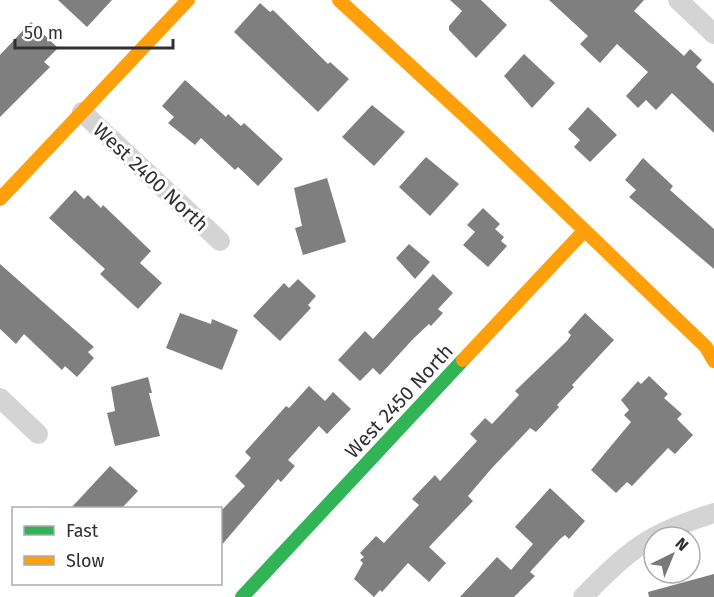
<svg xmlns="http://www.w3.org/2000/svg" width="714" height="597" font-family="'Fira Sans',sans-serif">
<rect width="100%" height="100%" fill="#fff"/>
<!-- building -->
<g fill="#7f7f7f">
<polygon points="58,0 112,0 87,27"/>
<polygon points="450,0 481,0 507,25 476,58 449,30 449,26 462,11"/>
<polygon points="549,0 644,0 634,11 684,56 690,49 702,60 696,67 714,84 714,133 672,93 656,110 646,100 638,108 626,96 648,72 617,44 600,63 580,44 588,36"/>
<polygon points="260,3 270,12 273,10 328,64 330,62 349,79 318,112 234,32"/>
<polygon points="31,22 58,48 44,62 50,67 0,117 0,55"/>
<polygon points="524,54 555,83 532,108 504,76"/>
<polygon points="185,80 226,117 228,114 241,126 244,123 283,159 258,186 238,167 235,170 201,138 195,145 168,123 174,117 162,106"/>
<polygon points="372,105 405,132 374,166 342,137"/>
<polygon points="588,107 617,135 590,162 574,147 580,140 568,129"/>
<polygon points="426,157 459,184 430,216 399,187"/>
<polygon points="643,158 673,186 670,190 714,229 714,269 629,197 636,190 625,180"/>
<polygon points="327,178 346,242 303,255 295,228 302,226 294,188"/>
<polygon points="75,190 84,199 88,195 101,208 103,205 151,251 140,263 162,283 138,309 100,274 105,269 49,218"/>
<polygon points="483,208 500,224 495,229 504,237 501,241 507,246 488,267 463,245 475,232 467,225"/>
<polygon points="409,244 430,262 415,279 396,258"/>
<polygon points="0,264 94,347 88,352 94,358 77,377 65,366 62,370 24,334 16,344 0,329"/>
<polygon points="433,274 453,293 438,309 443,313 431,326 429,324 414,338 380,375 373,368 360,381 338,360 365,331 373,339"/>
<polygon points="298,279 316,296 308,305 311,308 280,341 253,316 284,283 289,288"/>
<polygon points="180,313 211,324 212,319 238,330 222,370 166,348"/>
<polygon points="585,313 614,340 572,385 574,387 557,405 559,407 536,432 530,428 492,468 468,496 473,501 429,547 446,563 429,582 408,563 382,592 380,590 374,597 354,579 363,563 360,560 364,557 360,553 376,536 384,543 419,505 412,499 435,475 440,481 477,441 470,434 485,418 492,424 519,395 515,391 567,341 571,335 568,332"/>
<polygon points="649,376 668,394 664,398 682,414 677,419 693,435 675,454 668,448 632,486 627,482 616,493 591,470 631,422 624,415 629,410 621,400 638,381 641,384"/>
<polygon points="148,377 152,393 149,393 160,436 115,446 107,413 115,411 111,387"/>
<polygon points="309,386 325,401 333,392 351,409 327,434 319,426 288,460 295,466 281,482 278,479 220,547 220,512 245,486 235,476 251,458 245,452 286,406 289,408"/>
<polygon points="110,466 138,491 122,508 71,508"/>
<polygon points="550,488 585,521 569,539 565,535 560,539 530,572 535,576 514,597 460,597 497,557 511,570 533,544 515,527"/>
<polygon points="714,574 714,597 649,597 648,592"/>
</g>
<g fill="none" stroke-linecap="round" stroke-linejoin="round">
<!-- street -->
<g stroke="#d4d4d4" stroke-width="20">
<polyline points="678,0 714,34"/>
<polyline points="82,112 220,241"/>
<polyline points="0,398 38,434"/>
<path d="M583,597C629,549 650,533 714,513"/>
</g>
<!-- fast -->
<polyline stroke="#30b455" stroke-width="14" points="242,597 463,360"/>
<!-- slow -->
<g stroke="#ff9f0a" stroke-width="14">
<polyline points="339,0 477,127 706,347 714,361"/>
<polyline points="0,199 188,0"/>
<polyline points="463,360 584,231"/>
</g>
</g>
<g text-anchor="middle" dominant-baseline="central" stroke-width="6" stroke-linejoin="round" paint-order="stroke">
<!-- street labels -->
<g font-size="20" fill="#303030" stroke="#fff">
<text transform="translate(151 177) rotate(43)">West 2400 North</text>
<text transform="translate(399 401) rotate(-47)">West 2450 North</text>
</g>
</g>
<!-- legend -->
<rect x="12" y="507" width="210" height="78" fill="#ffffff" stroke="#acacac" stroke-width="1.5"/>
<rect x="24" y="526" width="30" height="9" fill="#30b455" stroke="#acacac" stroke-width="1.5"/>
<text x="66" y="537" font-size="18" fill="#303030">Fast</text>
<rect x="24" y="556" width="30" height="9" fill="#ff9f0a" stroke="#acacac" stroke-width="1.5"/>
<text x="66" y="567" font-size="18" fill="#303030">Slow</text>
<!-- north arrow -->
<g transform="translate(672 555) rotate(43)"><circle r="28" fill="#ffffff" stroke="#acacac" stroke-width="1.5"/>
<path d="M0-4.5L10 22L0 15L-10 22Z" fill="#787878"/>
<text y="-9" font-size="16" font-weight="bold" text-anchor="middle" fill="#303030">N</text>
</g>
<!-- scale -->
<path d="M15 39v9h158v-9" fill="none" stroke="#303030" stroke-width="3"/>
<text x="24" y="39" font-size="18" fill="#303030" stroke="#ffffff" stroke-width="4.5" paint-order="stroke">50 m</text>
</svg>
